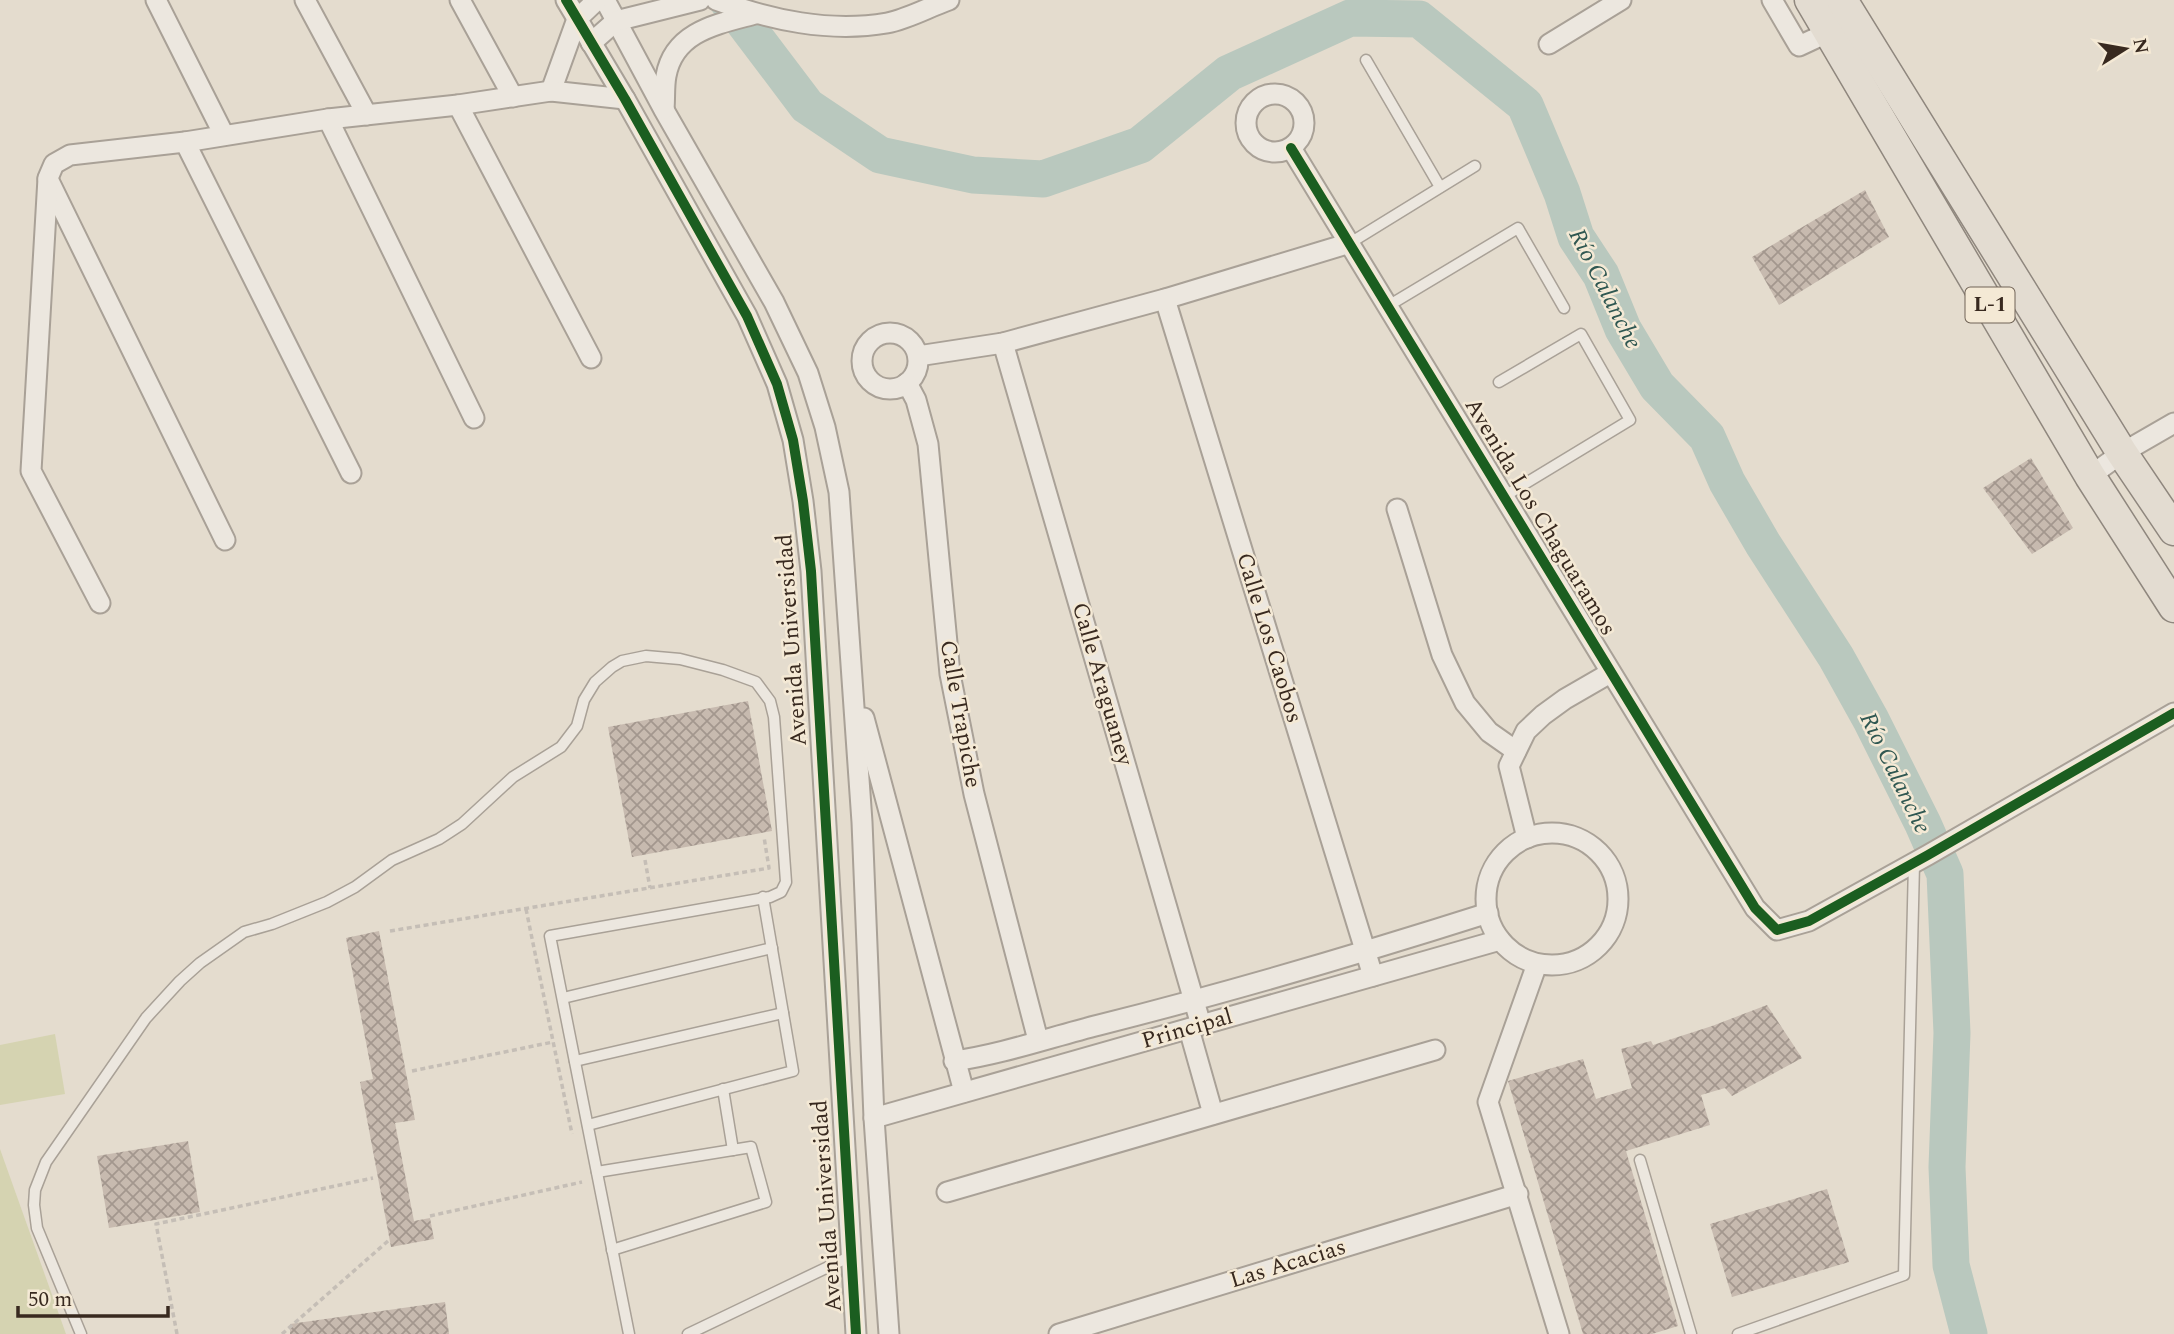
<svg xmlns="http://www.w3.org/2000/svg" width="2174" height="1334" font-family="Spectral,serif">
<defs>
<pattern id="building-cross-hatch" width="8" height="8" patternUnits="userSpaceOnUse" patternTransform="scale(1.75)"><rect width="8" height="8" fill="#c7baaf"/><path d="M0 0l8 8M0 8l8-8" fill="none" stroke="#a3978e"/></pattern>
</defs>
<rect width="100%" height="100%" fill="#e4dcce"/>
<!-- grass -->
<g fill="#d5d3b1">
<polygon points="55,1034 65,1094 0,1105 0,1045"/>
<polygon points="0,1149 66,1334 0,1334"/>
</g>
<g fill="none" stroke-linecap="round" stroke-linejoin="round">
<!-- river -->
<polyline stroke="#b9c8be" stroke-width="37" points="727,0 807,106 880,155 973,175 1043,179 1140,145 1229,73 1350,18 1419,19 1525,105 1562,193 1576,237 1601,275 1623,329 1657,386 1707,437 1727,482 1763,544 1836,657 1871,720 1923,824 1945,874 1952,1033 1947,1167 1951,1265 1969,1334"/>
</g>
<!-- building -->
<g fill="url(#building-cross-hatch)">
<polygon points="1865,190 1889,237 1779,305 1752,257"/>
<polygon points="2031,458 2073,528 2032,554 1983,488"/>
<polygon points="748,701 772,831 632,857 608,727"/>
<polygon points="379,931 415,1120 395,1123 414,1221 430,1218 434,1239 391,1247 360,1082 373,1079 346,938"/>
<polygon points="1767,1005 1802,1058 1732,1096 1725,1088 1701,1095 1710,1125 1626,1151 1678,1326 1652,1334 1583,1334 1508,1081 1583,1059 1596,1099 1632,1088 1621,1049 1651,1041 1653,1045 1712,1026"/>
<polygon points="188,1141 200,1212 109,1228 97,1156"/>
<polygon points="1827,1189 1849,1262 1732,1297 1710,1224"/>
<polygon points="445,1302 449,1334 290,1334 290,1324"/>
</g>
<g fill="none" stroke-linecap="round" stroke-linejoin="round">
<defs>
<g id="lane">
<polyline points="1366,60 1440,187"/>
<polyline points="1350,243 1475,166"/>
<polyline points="1388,306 1518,228 1564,308"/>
<polyline points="1499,382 1581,334 1630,420 1503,497"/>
<polyline points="563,998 772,948"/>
<polyline points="575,1061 783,1013"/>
<polyline points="723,1089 733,1150"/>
<polyline points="588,1125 793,1071 763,897"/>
<polyline points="1640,1160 1691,1334"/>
<polyline points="597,1172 751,1147 766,1202 612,1250"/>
<polyline points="81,1334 37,1228 34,1205 35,1190 46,1162 146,1018 180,981 200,963 244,932 272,924 327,902 355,887 392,860 439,839 462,824 513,777 561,747 577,726 584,700 595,682 612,667 622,661 646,656 680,659 723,670 756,682 770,701 774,717 786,882 781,892 770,897 550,936 629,1334"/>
<polyline points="688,1334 851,1256"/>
<polyline points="1738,1334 1904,1275 1914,864"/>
</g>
<g id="street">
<polyline points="156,0 224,135"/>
<polyline points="305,0 367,115"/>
<polyline points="460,0 513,97"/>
<polyline points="566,0 625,99 747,316 777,384 793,440 803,501 811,571 856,1334"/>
<polyline points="605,0 664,110 774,302 808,373 825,427 839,492 862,822 874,1118 889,1334"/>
<path d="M716,0C771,20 829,33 887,23C908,19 929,7 949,0"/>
<polyline points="1772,0 1799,46 1829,32"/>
<polyline points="591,43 616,21 700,0"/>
<polyline points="1549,44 1621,0"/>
<polyline points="551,91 577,19 597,0"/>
<circle cx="1275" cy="123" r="29"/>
<polyline points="458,105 591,358"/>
<path d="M664,109C665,98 664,86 666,76C674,31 718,24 755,14"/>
<polyline points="328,119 474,418"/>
<polyline points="185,142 351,473"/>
<polyline points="1291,148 1755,908 1777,930 1809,921 1928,855 2174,713"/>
<polyline points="48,179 225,540"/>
<polyline points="1165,299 1373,976"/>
<circle cx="890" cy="361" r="28"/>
<polyline points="1003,343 1201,1025"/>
<polyline points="918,356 1003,343 1165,299 1350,243"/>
<polyline points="907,383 916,400 928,444 950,674 974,794 1038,1040"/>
<polyline points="2090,476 2122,453 2174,423"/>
<polyline points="1397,509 1442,655 1465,703 1489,732 1516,751"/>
<polyline points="100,603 31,471 48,178 54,164 70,155 185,142 328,119 458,105 551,91 625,99"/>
<polyline points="864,718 964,1092"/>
<circle cx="1552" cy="899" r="66"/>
<polyline points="1527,838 1509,766 1526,731 1543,715 1565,699 1610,673"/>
<polyline points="1537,964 1488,1102 1559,1334"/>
<polyline points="1189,1029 1213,1114"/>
<path d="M954,1061C1003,1054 1051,1037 1099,1025C1230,992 1359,954 1488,913"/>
<polyline points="874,1118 1500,940"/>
<polyline points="947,1192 1435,1050"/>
<polyline points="1059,1334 1518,1194"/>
</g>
<g id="primary">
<polyline points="1810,0 2090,476 2174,607"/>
<polyline points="1842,0 2122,453 2174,530"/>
</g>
</defs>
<!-- lane casing -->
<use href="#lane" stroke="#a9a197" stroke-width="13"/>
<!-- street casing -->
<use href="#street" stroke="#a9a197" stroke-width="23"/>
<!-- primary casing -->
<use href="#primary" stroke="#8f877e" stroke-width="33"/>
<!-- path -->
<g stroke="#c5beb6" stroke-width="3.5" stroke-dasharray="5 3.5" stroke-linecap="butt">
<polyline points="645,860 650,888"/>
<polyline points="526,909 572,1134"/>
<polyline points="390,931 769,868 764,837"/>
<polyline points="412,1071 553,1042"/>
<polyline points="430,1216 582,1182"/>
<polyline points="177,1334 156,1224 373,1178"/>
<polyline points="282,1334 388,1241"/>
</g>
<!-- lane -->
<use href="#lane" stroke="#ece7df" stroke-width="10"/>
<!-- street -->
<use href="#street" stroke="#ece7df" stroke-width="19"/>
<!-- primary -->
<use href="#primary" stroke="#e3dcd1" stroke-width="30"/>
<defs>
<g id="cycleway">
<polyline points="566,0 625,99 747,316 777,384 793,440 803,501 811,571 856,1334"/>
<polyline points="1291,148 1755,908 1777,930 1809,921 1928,855 2174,713"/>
</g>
</defs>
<!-- cycleway casing -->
<use href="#cycleway" stroke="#f4e9d5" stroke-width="15"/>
<!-- cycleway -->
<use href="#cycleway" stroke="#1b5e20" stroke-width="10"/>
</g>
<g text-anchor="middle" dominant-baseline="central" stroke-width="5" stroke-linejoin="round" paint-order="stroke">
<!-- shield labels -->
<rect fill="#f4e9d5" stroke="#706356" stroke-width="2" x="1965.5" y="287.5" width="49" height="35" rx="5"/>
<g font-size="21" font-weight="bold" fill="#38291f">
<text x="1990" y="305">L-1</text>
</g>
<!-- street labels -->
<g font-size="23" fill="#38291f" stroke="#f4e9d5">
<text transform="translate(1540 517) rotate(59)">Avenida Los Chaguaramos</text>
<text transform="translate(1269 638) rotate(73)">Calle Los Caobos</text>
<text transform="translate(792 640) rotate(-94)">Avenida Universidad</text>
<text transform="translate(1102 684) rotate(74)">Calle Araguaney</text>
<text transform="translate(960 714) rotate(80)">Calle Trapiche</text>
<text transform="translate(1187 1029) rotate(-16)">Principal</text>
<text transform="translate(827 1206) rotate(-94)">Avenida Universidad</text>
<text transform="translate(1288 1264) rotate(-17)">Las Acacias</text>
</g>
<!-- water labels -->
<g font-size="24" font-style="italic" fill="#2f5751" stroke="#f4e9d5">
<text transform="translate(1605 289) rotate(63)">Río Calanche</text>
<text transform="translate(1895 773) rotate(64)">Río Calanche</text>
</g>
</g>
<!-- north arrow -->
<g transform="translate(2125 49) rotate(79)" stroke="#f4e9d5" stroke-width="5" paint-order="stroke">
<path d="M0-5L12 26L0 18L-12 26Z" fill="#38291f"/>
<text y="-10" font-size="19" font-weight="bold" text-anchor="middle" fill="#38291f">N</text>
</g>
<!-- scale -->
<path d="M18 1306v10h150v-10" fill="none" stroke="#38291f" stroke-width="3.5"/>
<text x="28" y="1306" font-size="21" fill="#38291f" stroke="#f4e9d5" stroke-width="5" paint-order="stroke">50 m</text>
</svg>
